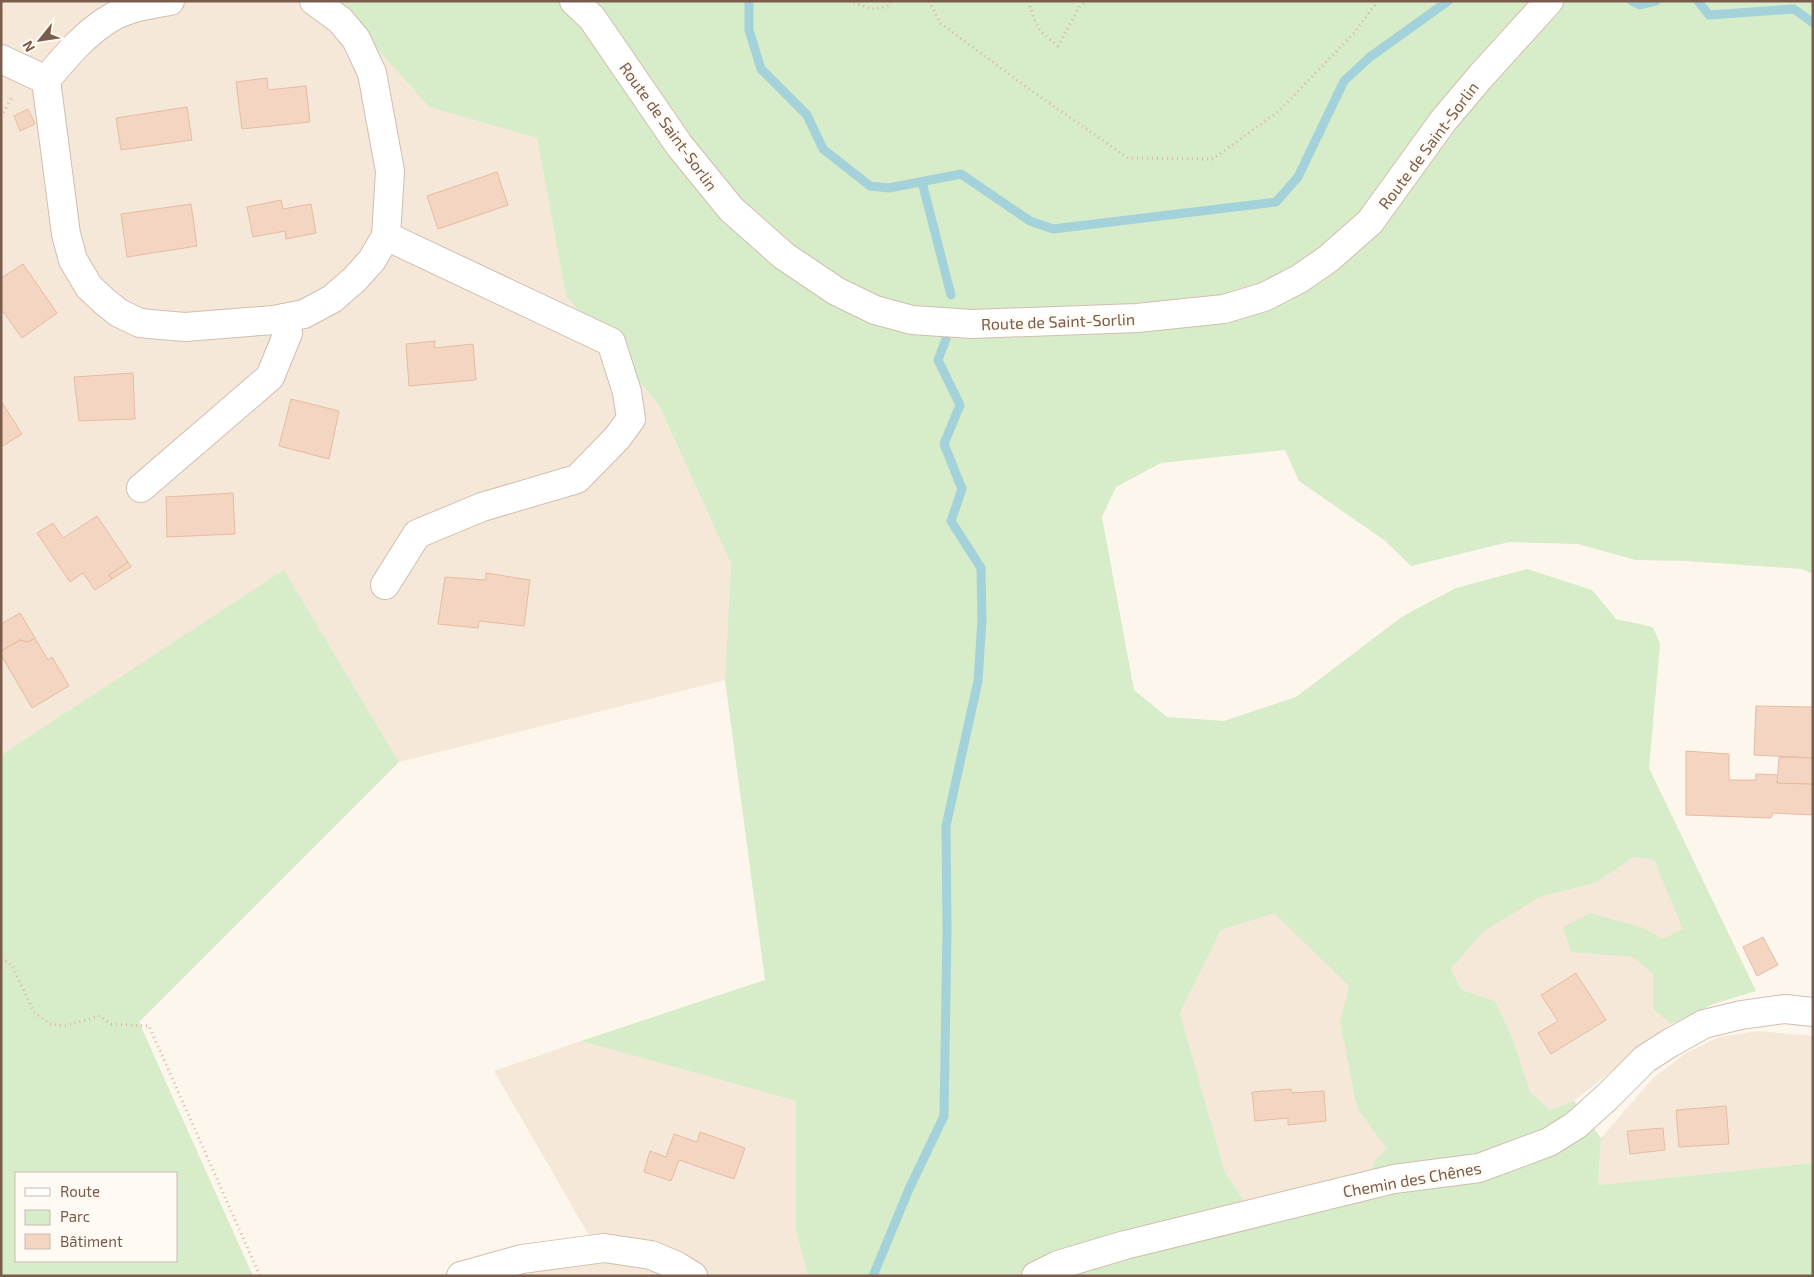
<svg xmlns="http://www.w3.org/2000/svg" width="1814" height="1277" font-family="'Exo 2',sans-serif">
<rect width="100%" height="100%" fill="#fdf6ec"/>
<!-- residential -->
<g fill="#f5e8d9">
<polygon points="1,1 334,1 429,107 537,138 566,296 659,405 731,564 725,680 399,762 284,571 1,755"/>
<polygon points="1634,857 1654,860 1684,929 1713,1004 1671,1024 1574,1101 1550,1110 1530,1092 1513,1040 1495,1002 1462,990 1451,969 1483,932 1540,897 1595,883"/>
<polygon points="1274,912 1349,986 1340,1022 1357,1108 1388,1149 1376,1159 1369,1176 1246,1204 1225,1172 1180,1013 1221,930"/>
<polygon points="1758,1031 1813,1036 1813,1163 1598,1185 1601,1138 1653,1078 1686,1053 1719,1037"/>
<polygon points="581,1041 796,1101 796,1232 808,1276 440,1276 471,1264 591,1239 494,1071"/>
</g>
<!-- green -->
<g fill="#d7ecc8" fill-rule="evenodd">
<path d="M334,1H1813V574L1802,569L1687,561L1636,560L1578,544L1509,542L1411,566L1384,540L1299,481L1285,450L1161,463L1116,487L1102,517L1134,690L1167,717L1224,721L1296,697L1403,616L1456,588L1527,569L1592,590L1616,619L1653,627L1660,644L1649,768L1756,991L1713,1004L1671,1024L1653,1009V974L1633,957L1571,952L1563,927L1590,913L1641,927L1663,939L1683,929L1654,860L1634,857L1595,883L1540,897L1483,932L1451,969L1462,990L1495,1001L1513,1040L1530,1092L1550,1110L1574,1101L1601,1138L1598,1185L1813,1163V1276H808L796,1232V1101L581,1041L765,980L725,680L731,564L659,405L566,296L537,138L429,107ZM1274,913L1349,986L1340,1022L1357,1108L1387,1149L1376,1159L1369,1176L1246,1204L1225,1172L1180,1013L1221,930Z"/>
<path d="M284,570L399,762L139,1022L253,1276H1V755ZM176,1173V1261H16V1173Z"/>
</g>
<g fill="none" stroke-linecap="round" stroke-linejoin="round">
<!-- stream -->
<g stroke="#a4d2da" stroke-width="9">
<polyline points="749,1 749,30 761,69 807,115 823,149 870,186 889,188 961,174 1030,221 1053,229 1276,202 1298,177 1344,81 1370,57 1448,1"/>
<polyline points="1632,1 1640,5 1656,1"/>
<polyline points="1698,1 1709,15 1794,9 1813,23"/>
<polyline points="922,182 951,295"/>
<polyline points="873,1276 909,1189 944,1116 947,930 946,826 978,681 982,620 981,568 951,521 962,489 944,444 960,405 938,360 946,339"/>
</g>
</g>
<!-- building -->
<g fill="#f3d5c2" stroke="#e6bca2">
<polygon points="267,78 268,90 306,86 310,122 242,129 236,82"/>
<polygon points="187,107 192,140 121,150 116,118"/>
<polygon points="28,109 35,124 20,131 14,116"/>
<polygon points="497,172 508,205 438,229 427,196"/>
<polygon points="281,200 283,209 311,204 316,233 286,239 285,231 253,237 247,207"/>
<polygon points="191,204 197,246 127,257 121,214"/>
<polygon points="23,264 57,313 22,338 1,309 1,278"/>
<polygon points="435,341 434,348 473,344 476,380 409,386 406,344"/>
<polygon points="133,373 135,419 79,421 74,377"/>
<polygon points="291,399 339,411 329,459 279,446"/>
<polygon points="1,401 22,434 1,447"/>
<polygon points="233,493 235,534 167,537 166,497"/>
<polygon points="97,516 128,562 109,575 112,579 95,590 83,573 70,582 37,533 53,523 63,538"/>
<polygon points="128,562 131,567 112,579 109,575"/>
<polygon points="486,573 530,580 524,626 479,621 478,628 438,624 445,577 486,580"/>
<polygon points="20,613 35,638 28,642 20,640 1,651 1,624"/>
<polygon points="35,638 48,660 52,657 69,686 32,708 1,655 1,651 20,640 28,642"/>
<polygon points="1756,706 1813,707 1813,758 1754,755"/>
<polygon points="1686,751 1729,754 1729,780 1756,780 1756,774 1778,775 1777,783 1813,784 1813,815 1773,813 1771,818 1686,815"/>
<polygon points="1779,757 1813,758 1813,784 1777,783"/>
<polygon points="1763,937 1778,965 1757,976 1743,947"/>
<polygon points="1576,973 1606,1020 1551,1054 1538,1033 1558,1021 1541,995"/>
<polygon points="1291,1089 1292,1093 1324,1091 1326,1121 1288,1125 1288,1118 1255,1121 1252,1092"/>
<polygon points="1726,1106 1729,1144 1679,1147 1676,1110"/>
<polygon points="1663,1128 1665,1150 1630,1154 1627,1131"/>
<polygon points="700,1132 745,1148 734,1179 679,1160 671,1181 644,1172 650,1151 666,1157 674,1134 697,1142"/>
</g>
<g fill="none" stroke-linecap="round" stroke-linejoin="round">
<defs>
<g id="minor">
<path d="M170,1C152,4 131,7 114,16C87,31 65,57 46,80L66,234L73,260L89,287L104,301L119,313L140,323L161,325L185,327L274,320L304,314L332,299L355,279L372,260L386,236L390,171L372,73L356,39L340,20L314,1"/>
<polyline points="574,1 592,18 679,145 731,209 784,256 836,291 875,310 912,320 972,324 1137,318 1224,309 1264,297 1299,279 1328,259 1370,222 1443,121 1481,76 1549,1"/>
<polyline points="1,59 46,80"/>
<polyline points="141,488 270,377 288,333 284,318"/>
<polyline points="385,585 417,534 482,507 577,479 617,438 631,419 627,392 611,342 386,236"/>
<polyline points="461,1276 522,1259 604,1248 651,1255 677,1266 693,1276"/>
<polyline points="1036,1276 1058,1265 1125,1245 1394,1179 1479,1168 1549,1142 1576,1125 1607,1097 1645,1059 1670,1043 1704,1024 1741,1015 1785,1009 1813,1012"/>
</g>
</defs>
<!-- minor casing -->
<use href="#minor" stroke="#d1beb0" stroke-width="30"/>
<!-- path -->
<g stroke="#d9b8a4" stroke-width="3" stroke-dasharray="1 4" stroke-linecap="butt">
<polyline points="849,1 872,9 889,6 891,1"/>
<polyline points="929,1 940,23 1032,91 1128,158 1213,159 1279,111 1355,32 1378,1"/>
<path d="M1028,1C1037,27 1036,29 1058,46L1080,6L1086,1"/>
<polyline points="1,117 13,95"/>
<polyline points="1,958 12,965 34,1012 50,1024 64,1026 100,1016 111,1024 149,1026 260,1276"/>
</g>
<!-- minor -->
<use href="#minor" stroke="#fff" stroke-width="28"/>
</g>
<g text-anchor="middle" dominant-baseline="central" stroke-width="4.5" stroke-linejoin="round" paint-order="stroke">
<!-- street labels -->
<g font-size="16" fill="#7a5c4d" stroke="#fffaf3">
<text transform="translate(669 126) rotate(54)">Route de Saint-Sorlin</text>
<text transform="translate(1428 145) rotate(-53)">Route de Saint-Sorlin</text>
<text transform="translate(1058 321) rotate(-2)">Route de Saint-Sorlin</text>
<text transform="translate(1412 1179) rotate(-10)">Chemin des Chênes</text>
</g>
</g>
<!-- border -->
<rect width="1814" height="1277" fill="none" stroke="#7a5c4d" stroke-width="5"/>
<!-- legend -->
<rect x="15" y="1172" width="162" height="90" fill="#fffaf3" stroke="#cabbb1"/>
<rect x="25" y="1188" width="25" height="8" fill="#ffffff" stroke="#cabbb1"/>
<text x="60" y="1197" font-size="15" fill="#7a5c4d">Route</text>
<rect x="25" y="1210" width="25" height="15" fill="#d7ecc8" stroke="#cabbb1"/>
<text x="60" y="1222" font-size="15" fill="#7a5c4d">Parc</text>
<rect x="25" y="1234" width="25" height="15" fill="#f3d5c2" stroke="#cabbb1"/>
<text x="60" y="1247" font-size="15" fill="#7a5c4d">Bâtiment</text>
<!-- north arrow -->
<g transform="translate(40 40) rotate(240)" stroke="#fffaf3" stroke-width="4" paint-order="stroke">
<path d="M0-4L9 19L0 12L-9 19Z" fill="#7a5c4d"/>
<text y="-8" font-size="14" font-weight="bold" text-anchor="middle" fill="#7a5c4d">N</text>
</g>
</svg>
